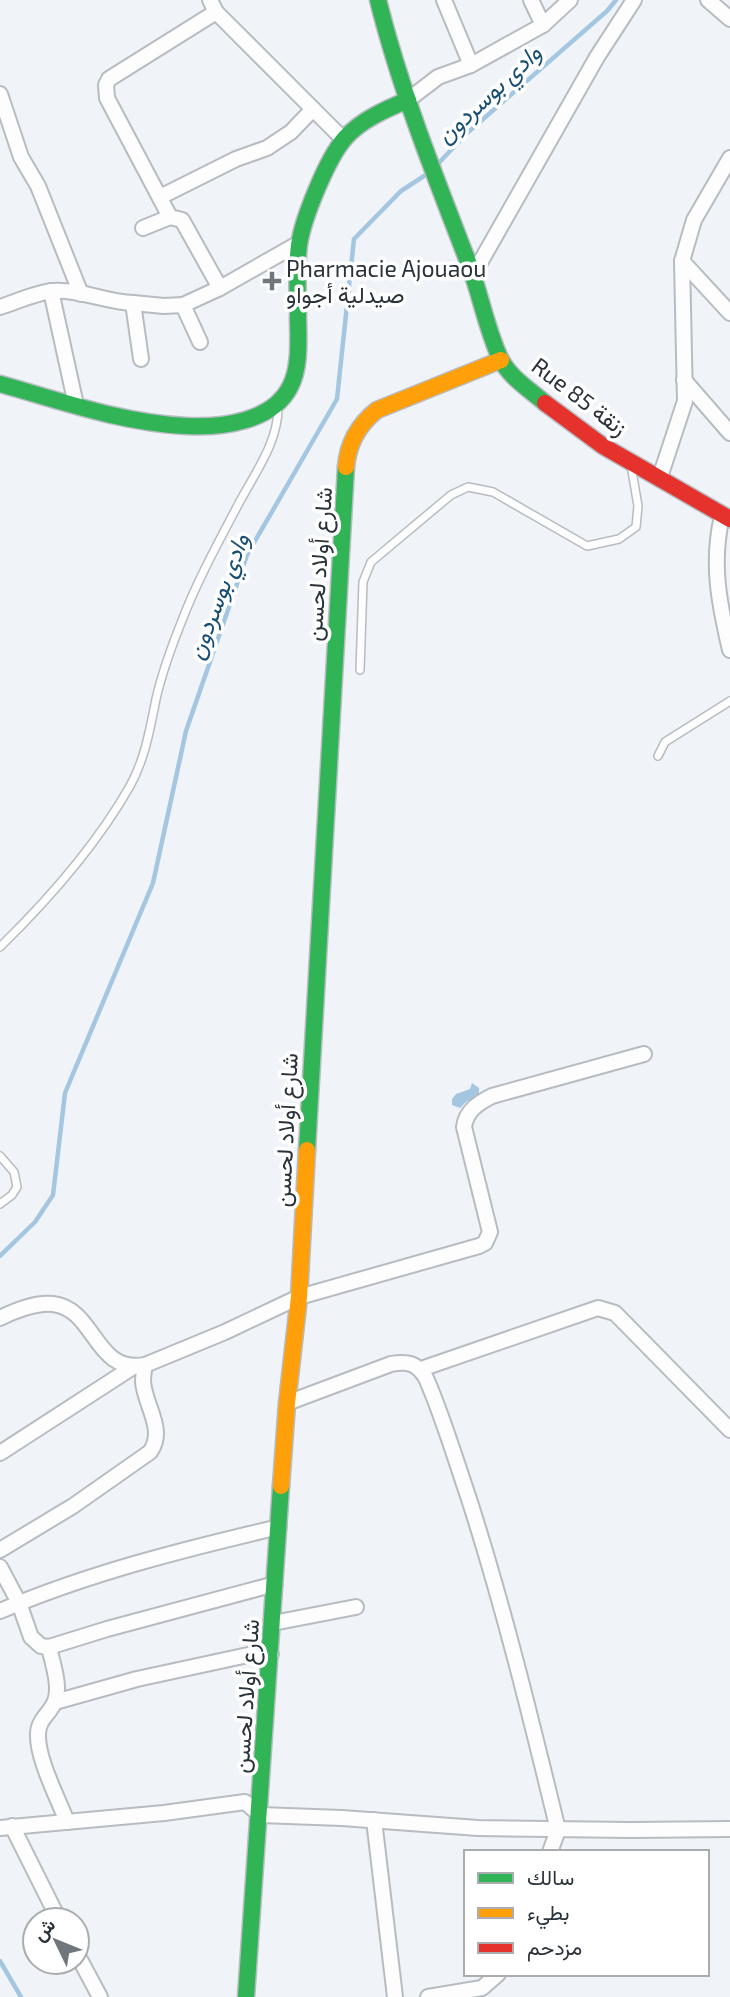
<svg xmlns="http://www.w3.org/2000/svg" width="730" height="1997" font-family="'Exo 2',Vazirmatn,sans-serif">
<rect width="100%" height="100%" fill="#f0f4f8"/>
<!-- water -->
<polygon fill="#a4c6e1" points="472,1083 479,1088 479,1098 467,1101 460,1108 452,1105 452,1099 456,1094 470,1089"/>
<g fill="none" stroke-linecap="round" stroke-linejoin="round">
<!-- stream -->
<g stroke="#a4c6e1" stroke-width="4.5">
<polyline points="436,166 466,134 607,11 616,0"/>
<polyline points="0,1256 35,1222 53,1195 65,1093 153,883 186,731 247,555 337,399 354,239 401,191 427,174"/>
<polyline points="0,1961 21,1997"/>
</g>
<defs>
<g id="lane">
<polyline points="360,670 363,582 371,562 451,495 468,487 493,492 587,546 619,539 636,527 638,506 631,465"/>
<polyline points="658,756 665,742 730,701"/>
<path d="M0,947C49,899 96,846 130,786C145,759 150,729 156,699C162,673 171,648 181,623C196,583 219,541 239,503C255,473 279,441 278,406"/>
<polyline points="0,1156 14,1172 17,1187 12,1195 0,1204"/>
</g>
<g id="street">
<polyline points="210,0 216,12 344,140"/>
<polyline points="444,0 471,65"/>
<polyline points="531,0 543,25"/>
<polyline points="708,0 730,19"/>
<polyline points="216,12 109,79 106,85 107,98 170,217 182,220 220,288"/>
<polyline points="0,94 21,157 38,186 81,294"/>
<polyline points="408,100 438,77 471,65 543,25 570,0"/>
<polyline points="160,197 236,159 267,148 291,132 313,109"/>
<polyline points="143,228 170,217"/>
<polyline points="682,261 730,313"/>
<polyline points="473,275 597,57 634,0"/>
<polyline points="51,291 76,405"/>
<path d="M0,307C16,302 35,293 52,291C80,289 106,302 133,303"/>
<polyline points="200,342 183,305 220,288 299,243"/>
<polyline points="141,359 133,303 164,306 183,305"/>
<polyline points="684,380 730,433"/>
<polyline points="660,477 685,401 682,261 694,220 730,158"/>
<path d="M722,516C711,563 719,603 730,650"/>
<path d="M0,1318C14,1311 37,1302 53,1304C96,1309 94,1374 145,1365L225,1332L299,1297L479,1246L485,1243L490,1232L464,1127C466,1111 478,1103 492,1096L644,1054"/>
<polyline points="421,1369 598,1308 615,1313 730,1430"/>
<path d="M287,1403L391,1364C408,1361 417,1363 426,1378C443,1417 455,1458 469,1499C504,1608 531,1719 558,1830L550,1852"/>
<polyline points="0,1453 133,1367"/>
<path d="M0,1550L73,1506L150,1452C166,1430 145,1406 143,1382C143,1376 144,1370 145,1365"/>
<polyline points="0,1567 19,1603 31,1637 41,1646 49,1647 107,1629 275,1584"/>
<path d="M0,1611C89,1573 185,1549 279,1527"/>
<polyline points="273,1623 356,1607"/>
<path d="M49,1647C52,1662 61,1686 55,1701C51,1713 38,1719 38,1734C37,1759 58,1798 67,1822"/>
<polyline points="55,1702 137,1679 248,1655 271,1654"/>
<polyline points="374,1820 395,1997"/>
<polyline points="12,1826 59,1920"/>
<polyline points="0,1828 164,1813 245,1802 260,1815 342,1818 478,1828 631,1830 730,1829"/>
<polyline points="77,1954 100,1997"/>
<polyline points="428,1997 482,1988 498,1974"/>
</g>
<g id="fast">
<path d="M378,0C401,92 436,179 470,267C481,297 487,330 500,358C509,377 530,390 545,403"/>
<path d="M0,384C61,401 122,423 186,426C221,428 272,422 290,387C301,366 298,337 298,314C298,291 296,267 299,245C303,218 327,159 345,138C361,120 386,109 408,100"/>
<polyline points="307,1150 346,467"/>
<polyline points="246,1997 281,1486"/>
</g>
<g id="slow">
<path d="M346,467C348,443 358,425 377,410L501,360"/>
<polyline points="281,1486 287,1403 299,1297 307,1150"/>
</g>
<polyline id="jam" points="545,403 603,446 730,519"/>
</defs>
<!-- lane casing -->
<use href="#lane" stroke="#b7bcc2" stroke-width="10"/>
<!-- street casing -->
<use href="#street" stroke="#b7bcc2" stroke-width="18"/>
<!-- fast casing -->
<use href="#fast" stroke="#b7bcc2" stroke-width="19"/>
<!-- slow casing -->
<use href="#slow" stroke="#b7bcc2" stroke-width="19"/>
<!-- jam casing -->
<use href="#jam" stroke="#b7bcc2" stroke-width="19"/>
<!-- lane -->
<use href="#lane" stroke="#fdfdfe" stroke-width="7"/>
<!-- street -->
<use href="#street" stroke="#fdfdfe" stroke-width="14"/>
<!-- fast -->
<use href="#fast" stroke="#30b455" stroke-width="16"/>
<!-- slow -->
<use href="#slow" stroke="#ff9f0a" stroke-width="16"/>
<!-- jam -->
<use href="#jam" stroke="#e5322d" stroke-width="16"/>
</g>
<!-- markers -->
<path fill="#70777c" stroke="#fff" stroke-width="2.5" d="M268.5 270.5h7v7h7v7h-7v7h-7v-7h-7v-7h7z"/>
<g text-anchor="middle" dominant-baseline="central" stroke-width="7" stroke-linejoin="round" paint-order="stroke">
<!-- poi labels -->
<g font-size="23" fill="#2b333a" stroke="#fff" text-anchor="start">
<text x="286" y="268">Pharmacie Ajouaou<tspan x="286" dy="26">صيدلية أجواو</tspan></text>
</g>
<!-- street labels -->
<g font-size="23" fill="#2b333a" stroke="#fff">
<text transform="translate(580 396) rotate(37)">Rue 85 زنقة</text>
<text transform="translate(318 564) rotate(-86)">شارع أولاد لحسن</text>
<text transform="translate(285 1130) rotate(-87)">شارع أولاد لحسن</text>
<text transform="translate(245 1696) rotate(-86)">شارع أولاد لحسن</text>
</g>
<!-- water labels -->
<g font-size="24" font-style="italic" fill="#194e73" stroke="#fff">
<text transform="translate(488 93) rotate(-43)">وادي بوسردون</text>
<text transform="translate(217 596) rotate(-69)">وادي بوسردون</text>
</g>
</g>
<!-- legend -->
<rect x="464" y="1850" width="245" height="126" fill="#ffffff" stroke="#aaadb0" stroke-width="2"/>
<rect x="478" y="1873" width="35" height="10" fill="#30b455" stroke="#aaadb0" stroke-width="2"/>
<text x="527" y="1885" font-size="21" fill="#2b333a">سالك</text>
<rect x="478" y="1908" width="35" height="10" fill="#ff9f0a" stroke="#aaadb0" stroke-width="2"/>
<text x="527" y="1920" font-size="21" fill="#2b333a">بطيء</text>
<rect x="478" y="1943" width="35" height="10" fill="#e5322d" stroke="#aaadb0" stroke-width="2"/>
<text x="527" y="1955" font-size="21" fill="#2b333a">مزدحم</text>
<!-- north arrow -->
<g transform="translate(56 1941) rotate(313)"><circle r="33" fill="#ffffff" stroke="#aaadb0" stroke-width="2"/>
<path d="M0-5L12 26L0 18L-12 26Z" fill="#70777c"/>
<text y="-10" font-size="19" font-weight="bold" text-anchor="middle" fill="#2b333a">ش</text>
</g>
</svg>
